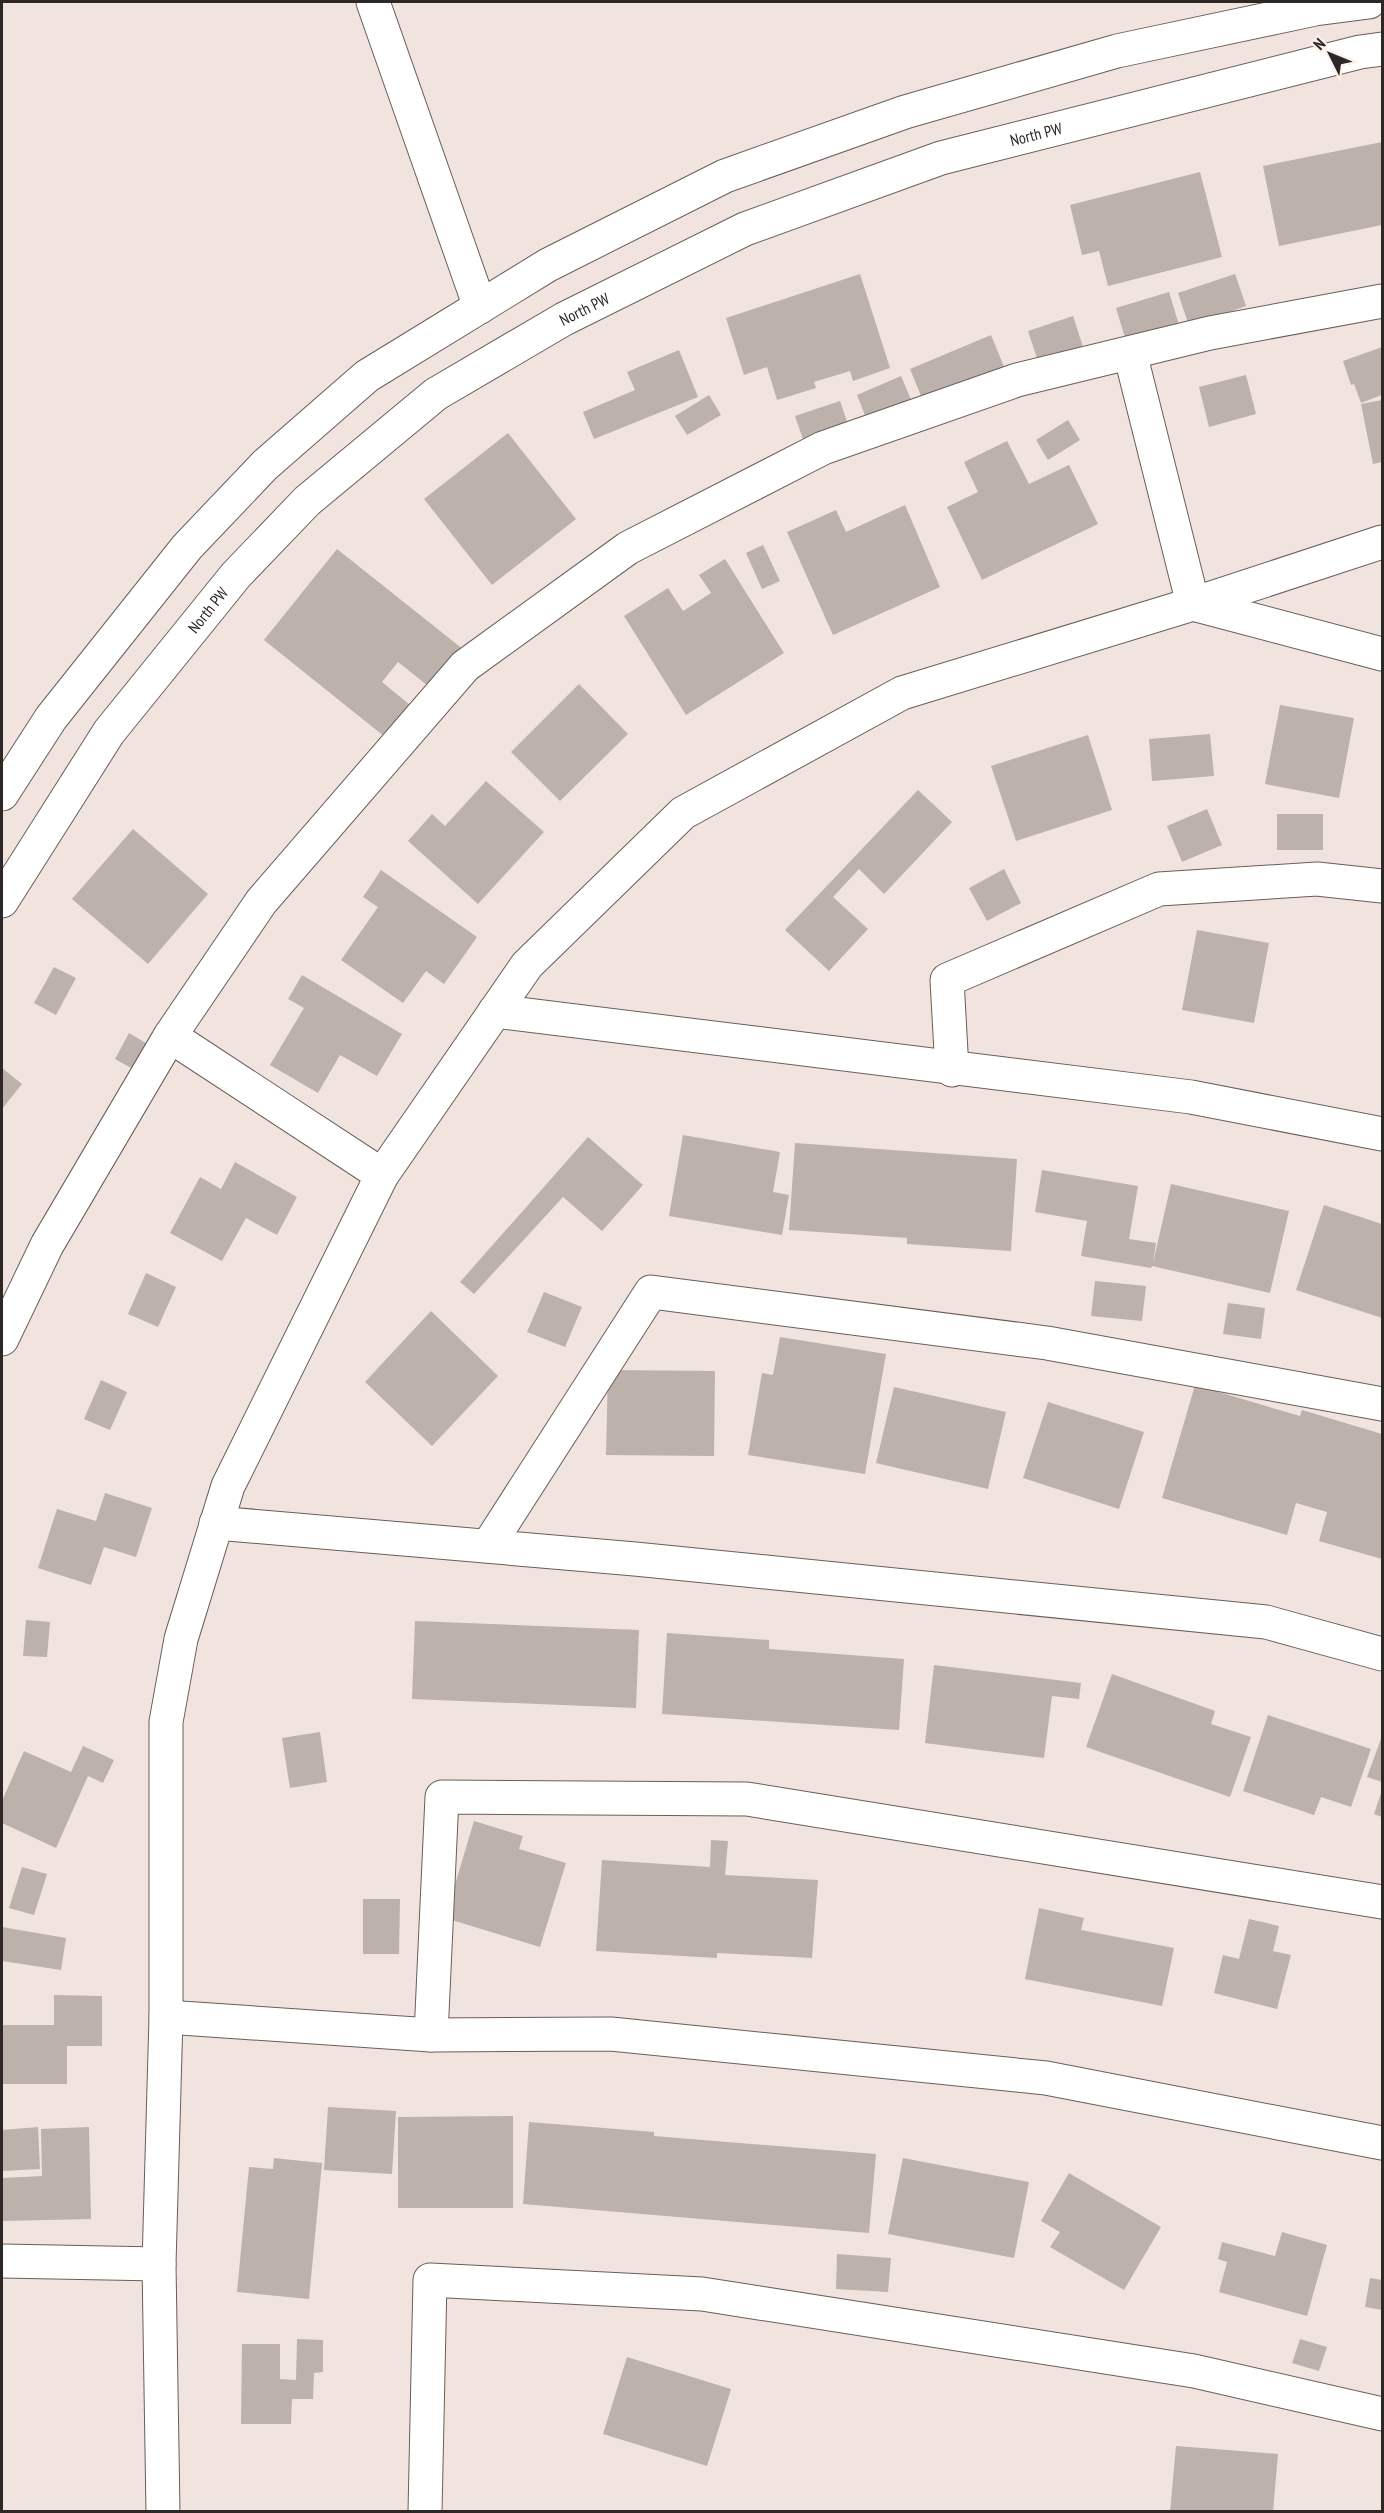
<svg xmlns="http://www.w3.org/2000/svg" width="1384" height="2513" font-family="'PT Sans Narrow',sans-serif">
<rect width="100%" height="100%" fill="#f1e4de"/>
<!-- building -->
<g fill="#bdb1ab">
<polygon points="1382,142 1382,225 1279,246 1263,166"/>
<polygon points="1200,172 1222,257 1108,286 1099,251 1082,255 1070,205"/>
<polygon points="860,274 890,368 853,381 850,371 814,382 816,388 777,400 767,367 744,375 726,318"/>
<polygon points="1235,274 1246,306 1189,326 1178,293"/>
<polygon points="1169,292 1179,325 1126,341 1116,308"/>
<polygon points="1073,316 1083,347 1038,361 1028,331"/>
<polygon points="991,335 1007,374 926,408 910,369"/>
<polygon points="1382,347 1382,395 1361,403 1354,384 1351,385 1343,361"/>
<polygon points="679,350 698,397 594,439 583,412 635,390 627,372"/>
<polygon points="1246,375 1256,414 1209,427 1199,387"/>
<polygon points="901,376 915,409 870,428 857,395"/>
<polygon points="709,395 721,415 687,435 675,416"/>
<polygon points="1382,400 1382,462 1373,464 1361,404"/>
<polygon points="840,401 852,436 807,451 795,416"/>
<polygon points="1068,420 1080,440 1048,460 1036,440"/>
<polygon points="508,433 576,519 492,585 424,499"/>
<polygon points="1007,441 1029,484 1069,465 1098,524 982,580 947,507 978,492 964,462"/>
<polygon points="905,505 940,587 833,635 787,532 836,510 846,532"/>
<polygon points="763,545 780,581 762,589 746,553"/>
<polygon points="337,549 464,650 432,689 398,662 382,682 410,705 385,737 264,640"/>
<polygon points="725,559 784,653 686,715 624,616 668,588 683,611 711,593 699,575"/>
<polygon points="579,684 628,734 560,801 511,752"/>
<polygon points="1280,705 1354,718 1339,798 1265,784"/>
<polygon points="1210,734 1214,776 1152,781 1149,739"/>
<polygon points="1088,735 1112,810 1016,841 991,766"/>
<polygon points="486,781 544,832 478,904 408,841 432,814 445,826"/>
<polygon points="918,790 952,822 884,894 859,869 833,897 868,929 829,971 785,930"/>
<polygon points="1207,809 1222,845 1182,862 1167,826"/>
<rect x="1277" y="814" width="46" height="36"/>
<polygon points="133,829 208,894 148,964 72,899"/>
<polygon points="1004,869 1021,903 987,921 969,888"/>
<polygon points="381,870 477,937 444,984 426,971 403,1003 341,960 378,907 363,897"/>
<polygon points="1197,930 1269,943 1254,1023 1182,1010"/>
<polygon points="54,967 76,978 56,1015 34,1003"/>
<polygon points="302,975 402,1034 377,1076 340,1055 318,1093 270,1065 304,1008 288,999"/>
<polygon points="129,1033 156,1049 142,1074 115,1059"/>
<polygon points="2,1068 22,1084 2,1109"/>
<polygon points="683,1135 780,1152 773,1192 789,1195 782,1235 669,1216"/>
<polygon points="588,1137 643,1185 602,1231 563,1197 474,1294 460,1282"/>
<polygon points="795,1143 1017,1159 1011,1251 907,1244 907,1238 789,1230"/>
<polygon points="235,1162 297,1197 277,1235 246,1218 222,1261 170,1233 200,1177 221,1189"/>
<polygon points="1042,1170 1138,1186 1129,1239 1156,1243 1153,1263 1171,1184 1289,1211 1270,1293 1152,1266 1151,1268 1081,1256 1087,1221 1035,1212"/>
<polygon points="1324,1205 1382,1224 1382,1318 1296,1290"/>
<polygon points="146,1273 176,1287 158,1327 128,1314"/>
<polygon points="1095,1281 1146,1286 1142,1321 1091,1316"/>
<polygon points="544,1292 582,1307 565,1347 527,1332"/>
<polygon points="1228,1303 1265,1308 1261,1339 1223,1334"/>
<polygon points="431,1311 498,1376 432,1446 365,1382"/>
<polygon points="780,1337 886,1354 865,1474 748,1455 762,1373 773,1375"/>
<polygon points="608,1370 715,1371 714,1456 606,1455"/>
<polygon points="101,1380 127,1392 110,1430 84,1419"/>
<polygon points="1195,1385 1300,1416 1302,1410 1382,1434 1382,1559 1319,1541 1327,1512 1296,1503 1287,1535 1162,1498"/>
<polygon points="894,1387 1006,1412 988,1489 876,1463"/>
<polygon points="1048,1402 1144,1432 1119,1509 1023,1478"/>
<polygon points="105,1493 152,1508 136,1557 104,1547 91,1585 38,1568 57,1509 96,1521"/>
<polygon points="26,1620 50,1622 47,1657 23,1656"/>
<polygon points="415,1621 639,1630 636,1708 412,1699"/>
<polygon points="667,1633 769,1640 769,1649 904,1659 899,1730 662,1714"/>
<polygon points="934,1665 1081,1683 1079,1699 1052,1696 1044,1758 925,1743"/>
<polygon points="1112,1674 1215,1711 1211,1724 1251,1737 1230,1797 1086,1747"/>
<polygon points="1268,1715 1371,1749 1351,1807 1321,1797 1314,1815 1243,1791"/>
<polygon points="320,1732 327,1782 290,1788 282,1738"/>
<polygon points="1382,1736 1382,1782 1367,1777"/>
<polygon points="83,1746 114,1760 103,1783 88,1776 56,1848 2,1823 2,1801 24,1751 71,1772"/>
<polygon points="1382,1790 1382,1817 1374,1814"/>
<polygon points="474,1821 523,1836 519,1849 566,1863 540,1947 445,1918"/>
<polygon points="711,1840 728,1841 725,1875 818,1880 812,1958 717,1953 717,1958 596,1951 602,1860 710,1867"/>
<polygon points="22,1867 47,1874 34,1915 9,1908"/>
<polygon points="363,1899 400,1899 399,1954 363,1954"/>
<polygon points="1039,1908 1084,1918 1081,1930 1174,1948 1162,2006 1025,1979"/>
<polygon points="1249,1919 1279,1926 1273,1951 1291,1955 1277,2009 1214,1993 1223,1955 1239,1959"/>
<polygon points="2,1927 66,1938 61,1970 2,1961"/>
<polygon points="54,1995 102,1996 102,2046 67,2046 67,2084 2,2084 2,2025 54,2025"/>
<polygon points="328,2107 396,2111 392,2174 324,2170"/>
<polygon points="513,2116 513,2208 398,2208 398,2117"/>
<polygon points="529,2122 654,2132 654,2136 876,2154 869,2233 523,2204"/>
<polygon points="38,2127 40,2169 2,2171 2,2130"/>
<polygon points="89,2127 91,2219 2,2221 2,2178 42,2176 41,2129"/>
<polygon points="274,2158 322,2163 309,2299 237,2292 249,2167 273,2169"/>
<polygon points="903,2158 1029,2182 1014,2258 888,2234"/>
<polygon points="1069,2173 1161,2227 1124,2290 1050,2247 1060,2232 1041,2221"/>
<polygon points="1282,2232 1327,2245 1307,2316 1219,2292 1227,2262 1218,2259 1222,2242 1275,2256"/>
<polygon points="837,2254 891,2258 888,2292 836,2289"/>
<polygon points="1370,2278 1382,2280 1382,2310 1365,2307"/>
<polygon points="297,2339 323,2340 323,2372 314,2373 313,2399 292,2399 291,2424 241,2424 242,2344 280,2344 280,2379 296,2380"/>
<polygon points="1300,2339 1327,2347 1319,2371 1292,2363"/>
<polygon points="627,2357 731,2389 707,2466 603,2434"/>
<polygon points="1176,2446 1278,2454 1273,2512 1170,2512"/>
</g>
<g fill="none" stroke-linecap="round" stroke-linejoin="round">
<defs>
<g id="street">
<polyline points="373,2 480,307"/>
<polyline points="1130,353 1193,604 1382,654"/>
<polyline points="2,794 51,718 187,547 265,465 367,376 548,265 725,176 905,112 1117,51 1315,9 1369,2"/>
<path id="s1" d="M2,901L109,732L236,575L307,501L436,394L564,319L745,229L941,158L1360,52L1382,49"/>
<polyline points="495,1011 1191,1097 1382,1134"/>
<polyline points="170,1036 382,1175"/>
<polyline points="952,1070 947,980 1159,889 1317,879 1382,886"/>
<polyline points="2,1339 47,1245 170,1036 261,902 465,666 628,548 823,448 1017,380 1210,333 1382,301"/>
<polyline points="216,1523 635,1559 1266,1622 1382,1654"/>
<polyline points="488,1546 651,1292 1047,1343 1382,1404"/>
<polyline points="166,2017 431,2035 611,2034 1046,2078 1382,2143"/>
<polyline points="431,2035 442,1797 747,1799 1382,1902"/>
<polyline points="2,2261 159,2264"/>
<polyline points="163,2512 159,2264 166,2017 166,1722 181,1639 228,1486 382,1175 527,965 683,813 902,693 1193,604 1382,542"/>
<polyline points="425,2512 430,2280 702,2294 1194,2371 1382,2414"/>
</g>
</defs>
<!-- street casing -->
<use href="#street" stroke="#695e59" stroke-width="35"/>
<!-- street -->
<use href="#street" stroke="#fff" stroke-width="33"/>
</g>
<g text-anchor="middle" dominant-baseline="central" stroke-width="6" stroke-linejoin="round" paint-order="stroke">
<!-- street labels -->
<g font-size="16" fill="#2d2826" stroke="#fef1eb">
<text stroke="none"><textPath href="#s1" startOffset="1329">North PW</textPath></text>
<text stroke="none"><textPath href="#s1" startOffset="843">North PW</textPath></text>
<text stroke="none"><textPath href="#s1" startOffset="357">North PW</textPath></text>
</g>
</g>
<!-- border -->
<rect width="1384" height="2513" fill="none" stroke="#2d2826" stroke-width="6"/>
<!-- north arrow -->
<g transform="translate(1330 54) rotate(313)" stroke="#fef1eb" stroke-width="4.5" paint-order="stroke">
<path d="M0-4.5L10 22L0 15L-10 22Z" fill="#2d2826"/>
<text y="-9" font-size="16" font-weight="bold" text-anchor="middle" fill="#2d2826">N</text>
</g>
</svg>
